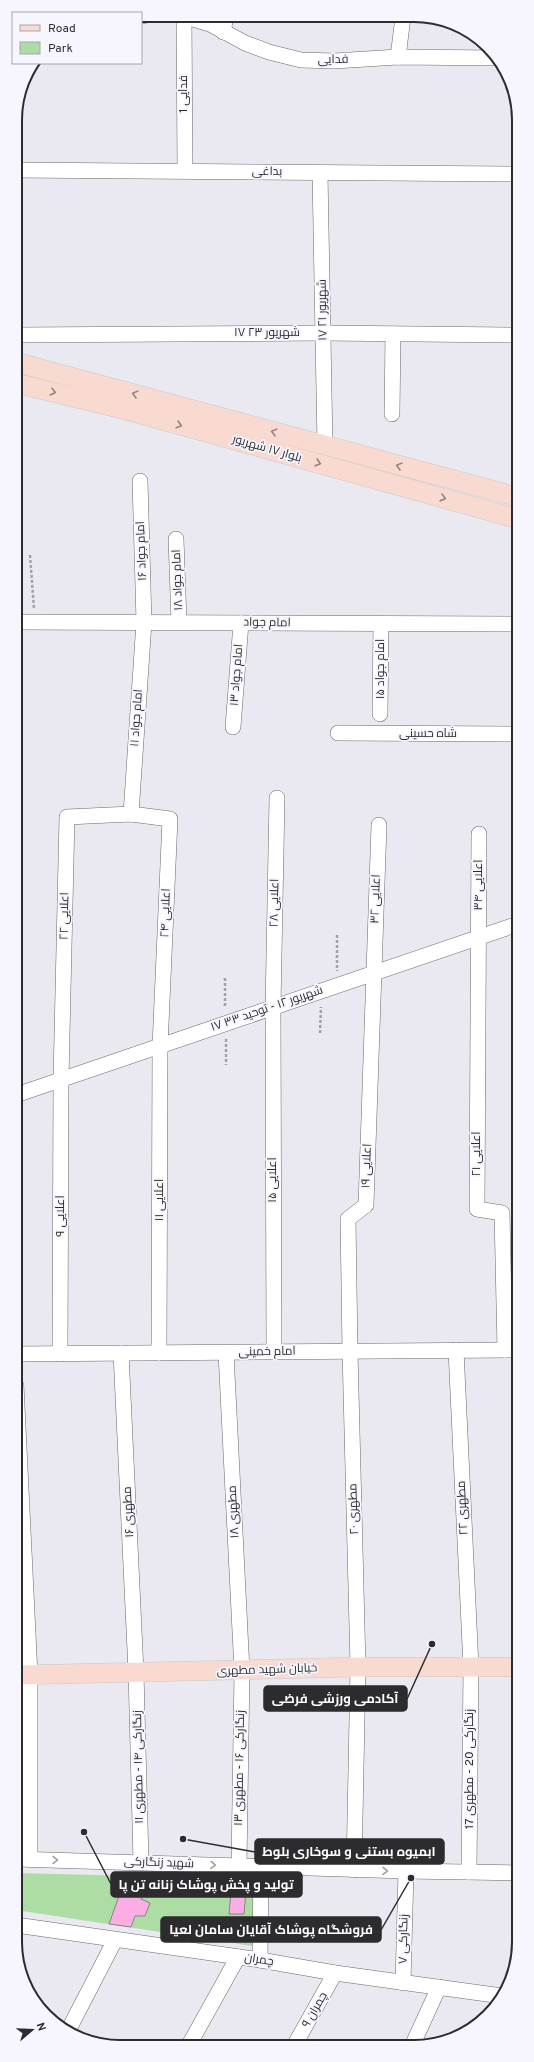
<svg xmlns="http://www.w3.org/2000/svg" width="534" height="2062" font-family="Overpass,Cairo,sans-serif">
<rect width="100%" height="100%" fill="#eae9f2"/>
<!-- green -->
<polygon fill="#addca4" points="16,1873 254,1879 252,1946 16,1910"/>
<!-- building -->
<g fill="#fbaee3" stroke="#8a8388">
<polygon points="124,1882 145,1883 141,1899 150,1903 145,1916 135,1916 131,1927 109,1924"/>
<polygon points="231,1891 246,1891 244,1914 229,1914"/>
</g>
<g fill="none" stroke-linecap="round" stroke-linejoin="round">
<defs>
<g id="minor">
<polyline points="179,15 210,24 245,43 269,52 301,60 334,61 398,57 496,58"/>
<polyline points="141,16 147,15"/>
<polyline points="184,16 185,171"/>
<polyline points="223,32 226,16"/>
<polyline points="398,57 403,17"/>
<polyline points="15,170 518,174"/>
<polyline points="320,173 325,446"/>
<polyline points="15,335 323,333 518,335"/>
<polyline points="392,414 393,334"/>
<polyline points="176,539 179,622"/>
<polyline points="15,622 518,624"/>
<polyline points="380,714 381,624"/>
<polyline points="233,727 241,623"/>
<polyline points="338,733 518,734"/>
<polyline points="131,814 144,622 140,481"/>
<polyline points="479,834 477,1209 502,1213 505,1350"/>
<polyline points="16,1095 518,924"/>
<polyline points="456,1350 471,1667 469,1872"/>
<polyline points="274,1352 273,1007 277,798"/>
<polyline points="121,1353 136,1672 141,1862"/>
<polyline points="226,1353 242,1671 239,1865"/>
<polyline points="16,1354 519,1350"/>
<polyline points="60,1354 61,1079 67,817 131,814 170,819 160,1047 159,1353"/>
<polyline points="16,1385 30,1675 30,1859"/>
<polyline points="16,1859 406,1871 519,1873"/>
<polyline points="354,1870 358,1667 350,1351 348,1219 366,1205 379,825"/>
<polyline points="16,1925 260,1960 335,1973 502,1996"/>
<polyline points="260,1960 261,1866"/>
<polyline points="403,1983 406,1871"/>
<polyline points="69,2029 115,1940"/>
<polyline points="189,2045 238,1957"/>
<polyline points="294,2046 335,1973"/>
<polyline points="412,2046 439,1987"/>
</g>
<g id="major">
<polyline points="15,362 518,497"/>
<polyline points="15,383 126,410 518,519"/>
<polyline points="16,1675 358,1667 519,1667"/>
</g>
</defs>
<!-- minor casing -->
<use href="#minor" stroke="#68676e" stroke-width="16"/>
<!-- major casing -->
<use href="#major" stroke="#c8c8c9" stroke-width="20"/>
<!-- path -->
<g stroke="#a2a1a8" stroke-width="2.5" stroke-dasharray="3 2" stroke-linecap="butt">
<polyline points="30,555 34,609"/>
<polyline points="337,935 337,971"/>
<polyline points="225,978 225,1008"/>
<polyline points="320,1033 321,1007"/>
<polyline points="226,1039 226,1065"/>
</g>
<!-- minor -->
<use href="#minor" stroke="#fff" stroke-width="15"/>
<!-- major -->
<use href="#major" stroke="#f8dad1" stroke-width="19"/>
</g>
<!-- one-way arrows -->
<defs><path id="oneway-chevron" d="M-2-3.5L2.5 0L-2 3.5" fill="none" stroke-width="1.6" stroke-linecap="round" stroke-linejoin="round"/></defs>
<g stroke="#928380">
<use href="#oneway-chevron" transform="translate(53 392) rotate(14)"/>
<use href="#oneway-chevron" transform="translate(135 394) rotate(-165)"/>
<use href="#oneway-chevron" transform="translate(179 425) rotate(16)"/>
<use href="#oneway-chevron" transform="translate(274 432) rotate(-165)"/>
<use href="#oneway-chevron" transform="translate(318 463) rotate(16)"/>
<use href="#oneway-chevron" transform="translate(399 466) rotate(-165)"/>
<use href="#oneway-chevron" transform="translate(443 498) rotate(16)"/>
</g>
<g stroke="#a0a0a1">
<use href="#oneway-chevron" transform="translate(55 1860) rotate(1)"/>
<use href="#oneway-chevron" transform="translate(213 1865) rotate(2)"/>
<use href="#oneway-chevron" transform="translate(385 1871) rotate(2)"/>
</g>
<g text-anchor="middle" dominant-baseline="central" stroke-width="3.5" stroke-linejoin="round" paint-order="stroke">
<!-- street labels -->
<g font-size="12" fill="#2c2c2f" stroke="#f7f6ff">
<text transform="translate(333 60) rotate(-1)">فدایی</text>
<text transform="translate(184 94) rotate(-90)">فدایی 1</text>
<text transform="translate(267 172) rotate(1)">بداغی</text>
<text transform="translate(323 310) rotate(-91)">۱۷ شهریور ۲۱</text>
<text x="267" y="333">۱۷ شهریور ۲۳</text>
<text transform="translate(267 449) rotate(16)">بلوار ۱۷ شهریور</text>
<text transform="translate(142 551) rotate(-92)">امام جواد ۱۶</text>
<text transform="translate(178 580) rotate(-92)">امام جواد ۱۸</text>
<text transform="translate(267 623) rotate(1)">امام جواد</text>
<text transform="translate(381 669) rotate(-90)">امام جواد ۱۵</text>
<text transform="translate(237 675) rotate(-86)">امام جواد ۱۳</text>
<text transform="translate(137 718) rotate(-86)">امام جواد ۱۱</text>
<text x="428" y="734">شاه حسینی</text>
<text transform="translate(479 885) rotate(-90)">اعلایی ۳۴</text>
<text transform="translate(376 899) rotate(-88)">اعلایی ۳۲</text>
<text transform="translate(275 903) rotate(-89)">اعلایی ۲۸</text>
<text transform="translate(166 913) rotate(-88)">اعلایی ۲۴</text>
<text transform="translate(65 916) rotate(-89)">اعلایی ۲۲</text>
<text transform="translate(267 1009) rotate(-19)">۱۷ شهریور ۱۲ - توحید ۳۳</text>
<text transform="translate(477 1154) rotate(-90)">اعلایی ۲۱</text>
<text transform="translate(367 1166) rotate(-88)">اعلایی ۱۹</text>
<text transform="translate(273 1180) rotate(-90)">اعلایی ۱۵</text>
<text transform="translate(160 1200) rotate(-90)">اعلایی ۱۱</text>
<text transform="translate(61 1216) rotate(-90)">اعلایی ۹</text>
<text transform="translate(267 1352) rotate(-1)">امام خمینی</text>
<text transform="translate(463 1508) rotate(-93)">مطهری ۲۲</text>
<text transform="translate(354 1509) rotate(-92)">مطهری ۲۰</text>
<text transform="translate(129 1512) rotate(-93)">مطهری ۱۶</text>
<text transform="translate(234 1512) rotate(-93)">مطهری ۱۸</text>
<text transform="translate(267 1670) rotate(-2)">خیابان شهید مطهری</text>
<text transform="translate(139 1767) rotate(-91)">زنگارکی ۱۴ - مطهری ۱۱</text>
<text transform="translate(240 1768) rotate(-89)">زنگارکی ۱۶ - مطهری ۱۳</text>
<text transform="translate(470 1769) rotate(-90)">زنگارکی 20 - مطهری 17</text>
<text transform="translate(159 1863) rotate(2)">شهید زنگارکی</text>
<text transform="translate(404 1939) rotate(-89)">زنگارکی ۷</text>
<text transform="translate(259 1960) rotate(9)">چمران</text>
<text transform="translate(315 2010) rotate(-60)">چمران ۹</text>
</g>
</g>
<!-- crop -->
<path d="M0 0H534V2062H0ZM120 22H414A98 98 0 0 1 512 120V1942A98 98 0 0 1 414 2040H120A98 98 0 0 1 22 1942V120A98 98 0 0 1 120 22Z" fill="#f7f6ff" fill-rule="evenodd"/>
<path fill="none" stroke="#2c2c2f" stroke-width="2" d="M120 22H414A98 98 0 0 1 512 120V1942A98 98 0 0 1 414 2040H120A98 98 0 0 1 22 1942V120A98 98 0 0 1 120 22Z"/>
<!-- callouts -->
<path fill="none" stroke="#2c2c2f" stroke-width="1.5" d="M432 1644L407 1699M183 1839L255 1852M84 1832L111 1884M411 1878L381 1930"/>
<g fill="#2c2c2f" stroke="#f7f6ff" stroke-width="1.5">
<circle cx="432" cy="1644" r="4"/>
<circle cx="183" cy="1839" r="4"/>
<circle cx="84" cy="1832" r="4"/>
<circle cx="411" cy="1878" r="4"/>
</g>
<g fill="#2c2c2f" stroke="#2c2c2f" stroke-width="1.5">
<rect x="264" y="1686" width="143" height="25" rx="4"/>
<rect x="255" y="1839" width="189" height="25" rx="4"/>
<rect x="111" y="1872" width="191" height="25" rx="4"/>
<rect x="161" y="1917" width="220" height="25" rx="4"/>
</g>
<g font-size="13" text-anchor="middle" font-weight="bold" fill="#fff">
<text x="335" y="1703">آکادمی ورزشی فرضی</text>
<text x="349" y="1856">ابمیوه بستنی و ‌سوخاری بلوط</text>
<text x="206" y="1889">تولید و پخش پوشاک زنانه تن پا</text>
<text x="271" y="1934">فروشگاه پوشاک آقایان سامان لعیا</text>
</g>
<!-- legend -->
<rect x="12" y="12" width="130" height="52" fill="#f7f6ff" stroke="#a6a5ac"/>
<rect x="20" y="25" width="20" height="6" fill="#f8dad1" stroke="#a6a5ac"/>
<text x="48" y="32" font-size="12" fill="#2c2c2f">Road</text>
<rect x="20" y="42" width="20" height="12" fill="#addca4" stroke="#a6a5ac"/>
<text x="48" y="52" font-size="12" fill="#2c2c2f">Park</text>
<!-- north arrow -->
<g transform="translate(32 2030) rotate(71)" stroke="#f7f6ff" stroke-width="3" paint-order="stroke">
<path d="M0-3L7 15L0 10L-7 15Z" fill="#2c2c2f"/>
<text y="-6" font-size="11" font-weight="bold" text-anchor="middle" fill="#2c2c2f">N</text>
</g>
</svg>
